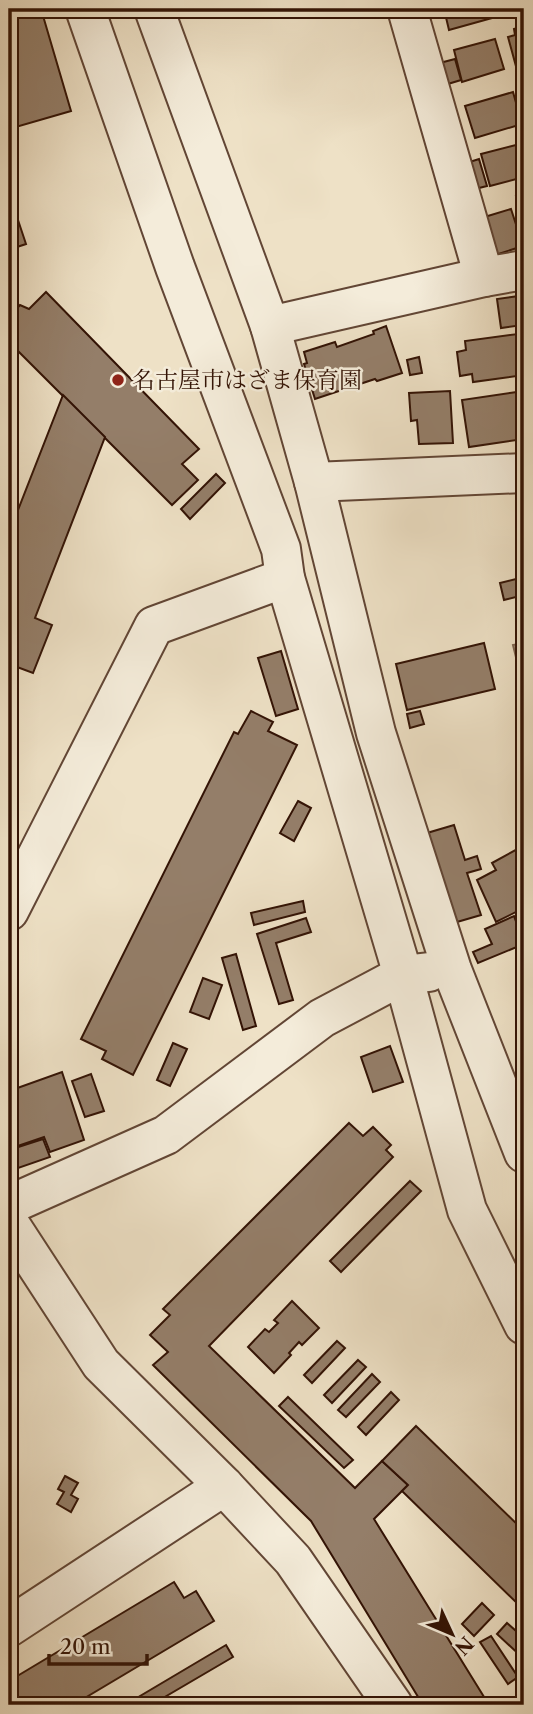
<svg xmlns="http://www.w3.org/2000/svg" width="533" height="1714" font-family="'Libre Caslon Text','Noto Serif JP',serif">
<rect width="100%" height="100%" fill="#eee1c6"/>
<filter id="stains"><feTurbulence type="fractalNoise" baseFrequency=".00286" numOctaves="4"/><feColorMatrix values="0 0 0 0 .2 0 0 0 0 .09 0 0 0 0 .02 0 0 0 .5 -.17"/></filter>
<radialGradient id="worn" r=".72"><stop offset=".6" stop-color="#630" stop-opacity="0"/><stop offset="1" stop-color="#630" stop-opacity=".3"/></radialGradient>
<!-- water -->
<polygon fill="#ae9b84" stroke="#7d6551" stroke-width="2" points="524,643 524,690 513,645"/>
<!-- building -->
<g fill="#947e69" stroke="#331305" stroke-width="2">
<polygon points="9,9 41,9 71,111 9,129"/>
<polygon points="444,9 489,9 492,18 449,30"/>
<polygon points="511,9 524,9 524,13 513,16"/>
<polygon points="524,26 524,68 517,70 508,37 515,35 514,29"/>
<polygon points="495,39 504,69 462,82 454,50"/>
<polygon points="455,59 461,80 438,87 432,65"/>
<polygon points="524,83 524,112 517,85"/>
<polygon points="513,92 522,124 475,138 465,106"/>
<polygon points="520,144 524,162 524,177 490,186 481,154"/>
<polygon points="479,159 487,186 467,191 460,165"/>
<polygon points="9,193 26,244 11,249 9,243"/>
<polygon points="524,194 524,228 516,196"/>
<polygon points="511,209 523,246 489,257 478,219"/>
<polygon points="46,292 199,449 182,464 198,480 172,505 9,342 9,317 20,305 29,309"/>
<polygon points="519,296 523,325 501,328 497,299"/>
<polygon points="386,326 402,373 377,381 375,379 315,399 304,364 307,363 304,352 335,342 337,347 374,334 373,331"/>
<polygon points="518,334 524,375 473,382 472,374 460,376 457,352 466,350 465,341"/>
<polygon points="419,357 422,373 410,375 407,360"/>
<polygon points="450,391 453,443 419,444 417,420 411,421 409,393"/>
<polygon points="524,391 524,439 469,447 462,400"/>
<polygon points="63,395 105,437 35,618 52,625 33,673 9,664 9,533"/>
<polygon points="216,474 225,483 190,519 181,509"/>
<polygon points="524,577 524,595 504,600 500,583"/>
<polygon points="524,617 524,630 521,631 519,619"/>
<polygon points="484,643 495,689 407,710 396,664"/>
<polygon points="281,651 298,709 276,716 258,658"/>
<polygon points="9,699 16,703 9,715"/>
<polygon points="251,711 273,722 268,731 297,745 133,1075 102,1059 106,1051 81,1039 234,732 238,734"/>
<polygon points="420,711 424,724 410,728 407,714"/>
<polygon points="298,801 311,808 294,841 280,833"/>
<polygon points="454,825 465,860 477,856 481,869 467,873 481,915 457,922 427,833"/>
<polygon points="523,846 524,908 496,922 477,880 496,870 492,863"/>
<polygon points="303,901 305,912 254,925 251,913"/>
<polygon points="514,916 524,944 478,963 473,952 492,944 485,929"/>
<polygon points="306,918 311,932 276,943 293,1000 279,1004 257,934"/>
<polygon points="236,954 256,1026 243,1030 222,958"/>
<polygon points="203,978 222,985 209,1019 190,1012"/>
<polygon points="173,1043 187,1049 170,1086 157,1080"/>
<polygon points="390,1046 403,1082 373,1092 361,1057"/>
<polygon points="62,1072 84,1140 50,1152 44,1137 9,1149 9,1091"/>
<polygon points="91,1074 104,1111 85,1117 72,1081"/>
<polygon points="349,1123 363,1136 373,1127 391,1145 386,1150 393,1157 209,1346 355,1488 382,1461 408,1485 374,1519 489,1705 423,1705 311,1521 153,1365 168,1352 150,1335 170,1315 163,1309"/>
<polygon points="43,1139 50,1157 12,1170 15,1178 9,1180 9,1150"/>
<polygon points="410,1181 421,1191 341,1272 330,1261"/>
<polygon points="292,1301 319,1328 302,1345 299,1342 289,1353 291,1355 274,1373 248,1347 265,1329 269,1332 278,1323 274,1320"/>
<polygon points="337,1341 345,1348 312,1383 304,1375"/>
<polygon points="358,1360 366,1367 332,1403 324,1395"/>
<polygon points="372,1374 380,1382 346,1417 338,1410"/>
<polygon points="391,1392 399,1400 366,1435 358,1427"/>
<polygon points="288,1397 353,1460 344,1468 279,1406"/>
<polygon points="416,1426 524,1531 524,1610 402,1491 408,1485 382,1461"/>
<polygon points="65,1476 78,1483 71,1495 78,1499 71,1512 57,1504 64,1492 58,1489"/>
<polygon points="174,1582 184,1598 196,1591 214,1621 73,1705 9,1705 9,1681"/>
<polygon points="482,1603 494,1615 474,1636 462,1624"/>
<polygon points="507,1623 524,1638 524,1659 497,1634"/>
<polygon points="491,1636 518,1677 508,1684 480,1642"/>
<polygon points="226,1645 233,1657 151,1705 125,1705"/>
</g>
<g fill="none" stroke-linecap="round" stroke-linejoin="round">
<defs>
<g id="minor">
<polyline points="85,9 175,267 281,549 285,578 403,975 467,1210 524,1325"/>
<polyline points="154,9 270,326 314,482 376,733 452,970 524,1153"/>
<polyline points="407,9 484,277"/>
<polyline points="270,326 484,277 524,270"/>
<polyline points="314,482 524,473"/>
<polyline points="9,911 154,626 285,578"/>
<polyline points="9,1205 166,1135 322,1018 403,975 429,972"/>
<polyline points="9,1223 101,1364 224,1486 293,1560 393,1705"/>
<polyline points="9,1627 224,1486"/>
</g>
</defs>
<!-- minor casing -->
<use href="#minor" stroke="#624635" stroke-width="42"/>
<!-- minor -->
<use href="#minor" stroke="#f4ecda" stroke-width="38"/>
</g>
<!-- markers -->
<circle fill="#8f2418" stroke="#f4ecda" stroke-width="2.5" cx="118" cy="380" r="7"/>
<g text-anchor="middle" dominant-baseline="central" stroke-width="5" stroke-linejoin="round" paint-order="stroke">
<!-- poi labels -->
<g font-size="23" fill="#331305" stroke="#f4ecda" text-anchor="start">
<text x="132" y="380">名古屋市はざま保育園</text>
</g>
</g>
<!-- margin -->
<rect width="533" height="1714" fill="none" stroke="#eee1c6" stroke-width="35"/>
<rect x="10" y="10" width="512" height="1693" fill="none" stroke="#331305" stroke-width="3.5"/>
<rect x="18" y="18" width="498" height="1679" fill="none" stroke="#331305" stroke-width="2"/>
<!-- north arrow -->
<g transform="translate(452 1634) rotate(134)" stroke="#f4ecda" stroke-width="5" paint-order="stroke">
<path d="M0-5L12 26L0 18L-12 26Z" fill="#331305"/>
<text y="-10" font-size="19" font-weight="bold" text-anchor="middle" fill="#331305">N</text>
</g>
<!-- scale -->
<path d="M49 1654v10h98v-10" fill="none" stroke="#331305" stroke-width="3.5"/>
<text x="60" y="1654" font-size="21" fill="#331305" stroke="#f4ecda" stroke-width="5" paint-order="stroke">20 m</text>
<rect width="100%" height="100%" filter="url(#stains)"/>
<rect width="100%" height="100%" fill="url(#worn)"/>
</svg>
